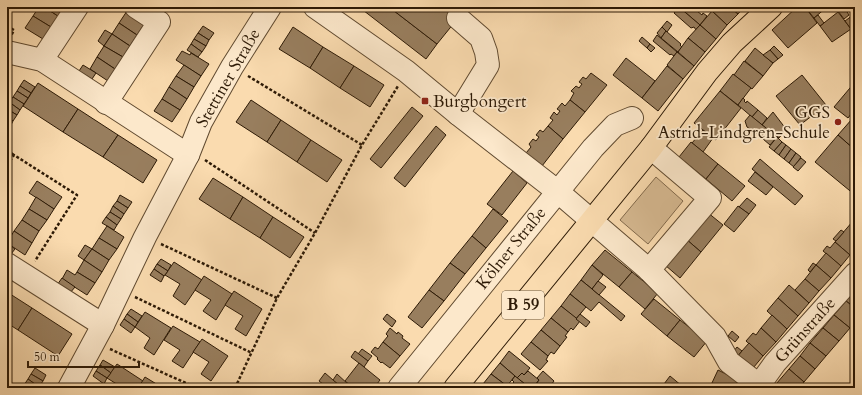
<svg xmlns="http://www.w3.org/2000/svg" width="862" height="395" font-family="Cardo,serif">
<rect width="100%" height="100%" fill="#fadbaf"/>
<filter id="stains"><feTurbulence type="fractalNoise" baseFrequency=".005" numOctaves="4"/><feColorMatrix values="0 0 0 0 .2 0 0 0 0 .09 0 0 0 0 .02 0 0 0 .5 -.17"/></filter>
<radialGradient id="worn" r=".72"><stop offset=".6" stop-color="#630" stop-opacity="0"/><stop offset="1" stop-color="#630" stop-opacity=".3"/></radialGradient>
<!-- green -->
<polygon fill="#d7ba92" stroke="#826a4c" points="656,177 683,201 648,244 620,220"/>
<!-- building -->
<g fill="#987e5e" stroke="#2d1a06">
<polygon points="39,7 44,7 58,16 51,27 33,16"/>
<polygon points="44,7 64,7 58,16"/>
<polygon points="359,7 389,7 437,44 426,59"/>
<polygon points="389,7 467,7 437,44"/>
<polygon points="679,7 692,7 702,15 703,13 707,16 700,25"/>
<polygon points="679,7 700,25 696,30 694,27 691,28 674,13"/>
<polygon points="715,7 730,7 738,14 727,25 712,11"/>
<polygon points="730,7 744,7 738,14"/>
<polygon points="797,7 805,7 817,23 788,48 772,30"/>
<polygon points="805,7 827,7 814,18"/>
<polygon points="835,7 844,7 849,15 844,19"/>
<polygon points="127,11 145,23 137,35 119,23"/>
<polygon points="712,11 727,25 716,39 700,25"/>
<polygon points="838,12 851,29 832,42 820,26"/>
<polygon points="818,15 824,23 820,26 814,18"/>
<polygon points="853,15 855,18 855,25 851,29 845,21"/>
<polygon points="33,16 51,27 43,39 25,28"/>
<polygon points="667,21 672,25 667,32 662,27"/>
<polygon points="119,23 137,35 130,46 112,34"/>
<polygon points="700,25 716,39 705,52 688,38"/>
<polygon points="203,26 214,33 209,40 198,33"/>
<polygon points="293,27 323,47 310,68 279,49"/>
<polygon points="662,27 666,31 661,38 657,33"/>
<polygon points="105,30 112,34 104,46 98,41"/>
<polygon points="666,31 681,44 680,45 682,47 678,52 661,38"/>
<polygon points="198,33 209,40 206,46 194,39"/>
<polygon points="112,34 130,46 123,57 104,46"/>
<polygon points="657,35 677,52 674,56 671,54 670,55 653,41"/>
<polygon points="642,37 650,44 647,48 639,41"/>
<polygon points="688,38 705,52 694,66 678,52"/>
<polygon points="194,39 206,46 202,52 191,44"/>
<polygon points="191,44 202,52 198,57 187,50"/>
<polygon points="650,44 655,48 651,52 647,48"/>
<polygon points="104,46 123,57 115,69 97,57"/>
<polygon points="774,46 783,55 778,59 770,50"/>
<polygon points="323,47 354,66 340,88 310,68"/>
<polygon points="755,48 773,63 763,76 745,61"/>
<polygon points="770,50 778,59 773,63 763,55"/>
<polygon points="182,51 190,55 191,53 209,64 201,76 176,60"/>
<polygon points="677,52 694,66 683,79 667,65"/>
<polygon points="97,57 115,69 108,81 90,69"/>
<polygon points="626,58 655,81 642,98 613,75"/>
<polygon points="744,61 763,76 752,89 734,75"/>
<polygon points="83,65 96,73 92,79 79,71"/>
<polygon points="184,65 201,76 194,87 176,76"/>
<polygon points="354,66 384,85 370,107 340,88"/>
<polygon points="667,66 683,79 658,111 642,98"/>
<polygon points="591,73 607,85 585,112 570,100 574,93 571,91 576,86 579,88 582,84 579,82 583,77 586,79"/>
<polygon points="733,74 751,88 738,105 720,91"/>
<polygon points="802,75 826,105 800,125 776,96"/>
<polygon points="176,76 194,87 187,99 169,87"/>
<polygon points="24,80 35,87 31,93 20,86"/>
<polygon points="855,82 855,109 848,118 834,107"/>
<polygon points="38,83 78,109 63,132 23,106"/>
<polygon points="20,86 31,93 28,98 17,91"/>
<polygon points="169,87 187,99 180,110 162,99"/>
<polygon points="17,91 28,98 24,104 13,97"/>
<polygon points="720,91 741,108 716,140 694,123"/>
<polygon points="13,97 24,104 20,110 9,102"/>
<polygon points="743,98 745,100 744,101 746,103 747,101 758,110 752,117 738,105"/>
<polygon points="162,99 180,110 172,122 154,111"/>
<polygon points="251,100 281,120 267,142 236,122"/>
<polygon points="570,100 585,112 563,139 548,126 553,120 550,118 554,112 557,115 560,111 557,109 562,103 565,106"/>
<polygon points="9,102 20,110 17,115 7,109 7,106"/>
<polygon points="412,107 423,116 381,168 370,159"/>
<polygon points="7,109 17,115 13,121 7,116"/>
<polygon points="78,109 118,135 103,157 63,132"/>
<polygon points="758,110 767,118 762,125 752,117"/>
<polygon points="773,112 786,129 779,138 762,125"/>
<polygon points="750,115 777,137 770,145 763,139 764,138 747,127 745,121"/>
<polygon points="7,116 13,121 10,127 7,125"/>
<polygon points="852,119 855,121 855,150 838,135"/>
<polygon points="281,120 311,140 297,162 267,142"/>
<polygon points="436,126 446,135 405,187 394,178"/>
<polygon points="548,126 563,139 542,166 526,153 531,147 529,144 533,139 536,141 539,137 536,135 540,130 543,132"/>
<polygon points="703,130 713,138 703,152 692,143"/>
<polygon points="118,135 157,160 143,183 103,157"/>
<polygon points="838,135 855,150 855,195 815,162"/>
<polygon points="777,137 782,142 774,151 769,147"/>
<polygon points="311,140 342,160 327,182 297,162"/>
<polygon points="691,142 718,164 706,179 679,157"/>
<polygon points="782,142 786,145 779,155 774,151"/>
<polygon points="786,145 791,149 784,159 779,155"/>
<polygon points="791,149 796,153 789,163 784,159"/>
<polygon points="796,153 801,157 794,167 789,163"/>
<polygon points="801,158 806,162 798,171 793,167"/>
<polygon points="760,159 803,196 795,205 752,169"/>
<polygon points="718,164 745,186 732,201 706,179"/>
<polygon points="513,171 527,183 502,215 487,204"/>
<polygon points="755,172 773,187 766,195 748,181"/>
<polygon points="213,178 243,197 230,219 199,199"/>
<polygon points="37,181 62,197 54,209 29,193"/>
<polygon points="120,195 132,202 128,208 117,201"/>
<polygon points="36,197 54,209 47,220 29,209"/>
<polygon points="243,197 273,217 260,238 230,219"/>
<polygon points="747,198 756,205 749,214 739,207"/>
<polygon points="117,201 128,208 124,214 113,206"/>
<polygon points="113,206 124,214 121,219 110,212"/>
<polygon points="738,206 749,214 734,232 724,224"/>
<polygon points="29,209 47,220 39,231 22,220"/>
<polygon points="493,209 508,221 486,248 472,236"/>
<polygon points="110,212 121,219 117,225 106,217"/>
<polygon points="707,212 723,225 701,252 686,239"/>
<polygon points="106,217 117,225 114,230 102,223"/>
<polygon points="273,217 304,237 290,258 260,238"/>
<polygon points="22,220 39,231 32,243 14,231"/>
<polygon points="853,221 855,223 855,249 850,255 835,242"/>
<polygon points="107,226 124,237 117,249 99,238"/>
<polygon points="841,230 844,232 836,241 833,239"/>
<polygon points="14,231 32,243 25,255 7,243"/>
<polygon points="472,236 486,248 465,274 450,263"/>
<polygon points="99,238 117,249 109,260 92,249"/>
<polygon points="686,239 701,252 680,278 665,265"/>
<polygon points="835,242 850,255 841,266 823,251 827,246 830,248"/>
<polygon points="7,243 15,249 11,254 7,252"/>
<polygon points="85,245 92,249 84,260 78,256"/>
<polygon points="92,249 109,260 102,272 84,260"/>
<polygon points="605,250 632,272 619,287 592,265"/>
<polygon points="826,253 841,266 831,278 816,265"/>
<polygon points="161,259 171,265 168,271 157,264"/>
<polygon points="84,260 102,272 95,283 77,272"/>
<polygon points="174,262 202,280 185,305 173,296 180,284 165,275"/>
<polygon points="450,263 465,274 444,301 429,290"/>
<polygon points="813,263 816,265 810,272 808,270"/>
<polygon points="157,264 168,271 164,276 154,269"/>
<polygon points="592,265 603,275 592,289 581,280"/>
<polygon points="816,265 831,278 819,291 805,279"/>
<polygon points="154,269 164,276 161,282 150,275"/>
<polygon points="67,270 75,275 77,272 95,283 87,295 62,279"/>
<polygon points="632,272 658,293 645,309 619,287"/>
<polygon points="204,276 232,294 216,320 203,311 211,300 195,290"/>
<polygon points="62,278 75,287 70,293 57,285"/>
<polygon points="805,279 819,291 809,303 795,290"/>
<polygon points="581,280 625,316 621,321 599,302 591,311 570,294"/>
<polygon points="598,281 606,287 599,295 592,289"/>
<polygon points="789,285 809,303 798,316 778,298"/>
<polygon points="429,290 444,301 422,328 408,317"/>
<polygon points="855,290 855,308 846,301"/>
<polygon points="234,291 262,309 246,336 235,329 243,316 225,305"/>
<polygon points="7,292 32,308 18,330 7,323"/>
<polygon points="570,294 586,307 576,319 561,306"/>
<polygon points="778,298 798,316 787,329 767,311"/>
<polygon points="654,299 680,320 667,336 641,314"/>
<polygon points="846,301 855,308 855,322 850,328 834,315"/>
<polygon points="561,306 580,321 573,330 571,328 568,332 551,318"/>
<polygon points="32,308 72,334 58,356 18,330"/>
<polygon points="131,309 142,316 138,322 127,314"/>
<polygon points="145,312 171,328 154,355 144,348 150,338 135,327"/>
<polygon points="127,314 138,322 135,327 124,319"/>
<polygon points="387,314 396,321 392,327 383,319"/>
<polygon points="580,314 590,322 586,327 576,319"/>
<polygon points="772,315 787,329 776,342 761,328"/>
<polygon points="834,315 850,328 839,341 823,328"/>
<polygon points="551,318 568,332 565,336 567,337 560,346 541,330"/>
<polygon points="124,319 135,327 131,333 120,325"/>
<polygon points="680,320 707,341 694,357 667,336"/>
<polygon points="173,326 200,342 183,368 172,361 180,350 164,340"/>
<polygon points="390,328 397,334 398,332 403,336 402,338 410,344 400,356 383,342 388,336 386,334"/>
<polygon points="761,328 776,342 763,356 746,341 753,333 756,335"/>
<polygon points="823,328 839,341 826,356 810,343"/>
<polygon points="541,330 560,346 554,354 551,352 548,356 531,342"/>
<polygon points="732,331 739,337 735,342 728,336"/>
<polygon points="202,339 228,356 211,381 201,374 209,362 193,352"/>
<polygon points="383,342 400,356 390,368 382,362 381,363 377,359 378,358 371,352 375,347 378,349"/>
<polygon points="531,342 548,356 546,360 548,361 540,370 521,354"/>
<polygon points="749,343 763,356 749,373 734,360"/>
<polygon points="810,343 826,356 815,369 800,356"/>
<polygon points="737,347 742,351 734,360 730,356"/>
<polygon points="362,349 372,356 368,361 358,354"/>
<polygon points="355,351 368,361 364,367 351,357"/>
<polygon points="509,351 530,368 524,375 522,373 517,378 500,363"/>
<polygon points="800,356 815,369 804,382 789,369"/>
<polygon points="103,360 115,367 111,373 100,365"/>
<polygon points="359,363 380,380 374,388 354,388 345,381"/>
<polygon points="500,363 515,376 507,386 491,374"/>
<polygon points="117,364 143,381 138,388 123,388 107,378"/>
<polygon points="100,365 111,373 107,378 96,371"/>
<polygon points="35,368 46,375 43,381 31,374"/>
<polygon points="789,369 804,382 799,388 783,388 776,384"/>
<polygon points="718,370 738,380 734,388 716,388 711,385"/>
<polygon points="96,371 107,378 104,384 93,376"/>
<polygon points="528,371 539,380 532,388 530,388 517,378 522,373 524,375"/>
<polygon points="543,371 554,381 549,388 543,388 537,383 539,380 537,378"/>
<polygon points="325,373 333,380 343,388 328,388 319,381"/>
<polygon points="31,374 43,381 39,387 28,379"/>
<polygon points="337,374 349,385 347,388 343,388 333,380"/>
<polygon points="491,374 507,386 505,388 487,388 483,384"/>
<polygon points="515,376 525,384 522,388 518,388 513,383 514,382 512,380"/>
<polygon points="670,376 682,386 680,388 661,388"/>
<polygon points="145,377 163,388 138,388"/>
<polygon points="28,379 39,387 38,388 29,388 24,385"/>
</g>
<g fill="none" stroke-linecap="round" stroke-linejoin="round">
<defs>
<g id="minor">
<polyline points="315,7 406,71 458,114 557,191 649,270 715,337 729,362 759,385"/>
<polyline points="7,52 42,60 188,155"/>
<polyline points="42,60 77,7"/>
<polyline points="106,103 159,22 136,7"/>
<polyline points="458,114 488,65 486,52 481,38 458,18"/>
<polyline points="7,264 103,325"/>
<polyline points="649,270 710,198 651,148"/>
<polyline points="69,388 103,325 145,237 188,155 201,122 232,67 270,7"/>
<polyline points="399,388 593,148 615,125 632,118"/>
<polyline points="757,388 775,363 855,274"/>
</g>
<polyline id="major" points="455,388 651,148 707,72 732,43 771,7"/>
</defs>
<!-- minor casing -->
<use href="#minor" stroke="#604a30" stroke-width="24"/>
<!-- major casing -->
<use href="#major" stroke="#2d1a06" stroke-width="24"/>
<!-- path -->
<g stroke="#2d1a06" stroke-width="2.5" stroke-dasharray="3 2" stroke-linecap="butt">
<polyline points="7,26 14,30 11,36"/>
<polyline points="248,76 362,145"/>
<polyline points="7,150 14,155"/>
<polyline points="205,160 315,233"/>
<polyline points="7,165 14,155 77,195 35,261"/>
<polyline points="161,244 277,298"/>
<polyline points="135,297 252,353"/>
<polyline points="110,349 197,388"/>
<polyline points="235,388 277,298 315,233 362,145 398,86"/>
</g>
<!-- minor -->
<use href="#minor" stroke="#fce8cb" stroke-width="22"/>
<!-- major -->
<use href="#major" stroke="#fadbaf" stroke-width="22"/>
</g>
<!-- markers -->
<g fill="#8f2418" stroke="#fce8cb" stroke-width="1.5">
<rect x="421" y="97" width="8" height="8" rx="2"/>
<circle cx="838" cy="122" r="4"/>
</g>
<g text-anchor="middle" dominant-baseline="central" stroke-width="3.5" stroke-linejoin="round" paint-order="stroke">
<!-- shield labels -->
<rect fill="#fce8cb" stroke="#6b5841" stroke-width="1" x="502" y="291" width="42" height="28" rx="3"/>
<g font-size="16" font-weight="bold" fill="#2d1a06">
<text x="523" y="305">B 59</text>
</g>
<!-- street labels -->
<g font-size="17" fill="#2d1a06" stroke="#fce8cb">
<text transform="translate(228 78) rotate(-60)">Stettiner Straße</text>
<text transform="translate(511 248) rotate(-51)">Kölner Straße</text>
<text transform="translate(805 330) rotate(-48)">Grünstraße</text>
</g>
<!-- poi labels -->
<g font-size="17" fill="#2d1a06" stroke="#fce8cb" text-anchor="start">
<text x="433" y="101">Burgbongert</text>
<text x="830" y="112" text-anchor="end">GGS<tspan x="830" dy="20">Astrid-Lindgren-Schule</tspan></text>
</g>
</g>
<!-- margin -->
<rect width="862" height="395" fill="none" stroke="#fadbaf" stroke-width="24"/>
<rect x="8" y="8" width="846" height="379" fill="none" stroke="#2d1a06" stroke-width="2"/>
<rect x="12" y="12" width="838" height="371" fill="none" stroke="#2d1a06"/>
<!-- scale -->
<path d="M28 361v6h111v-6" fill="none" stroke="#2d1a06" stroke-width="2"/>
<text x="34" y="361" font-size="12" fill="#2d1a06" stroke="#fce8cb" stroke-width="3" paint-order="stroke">50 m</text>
<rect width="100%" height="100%" filter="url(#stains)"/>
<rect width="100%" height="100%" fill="url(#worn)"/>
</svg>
